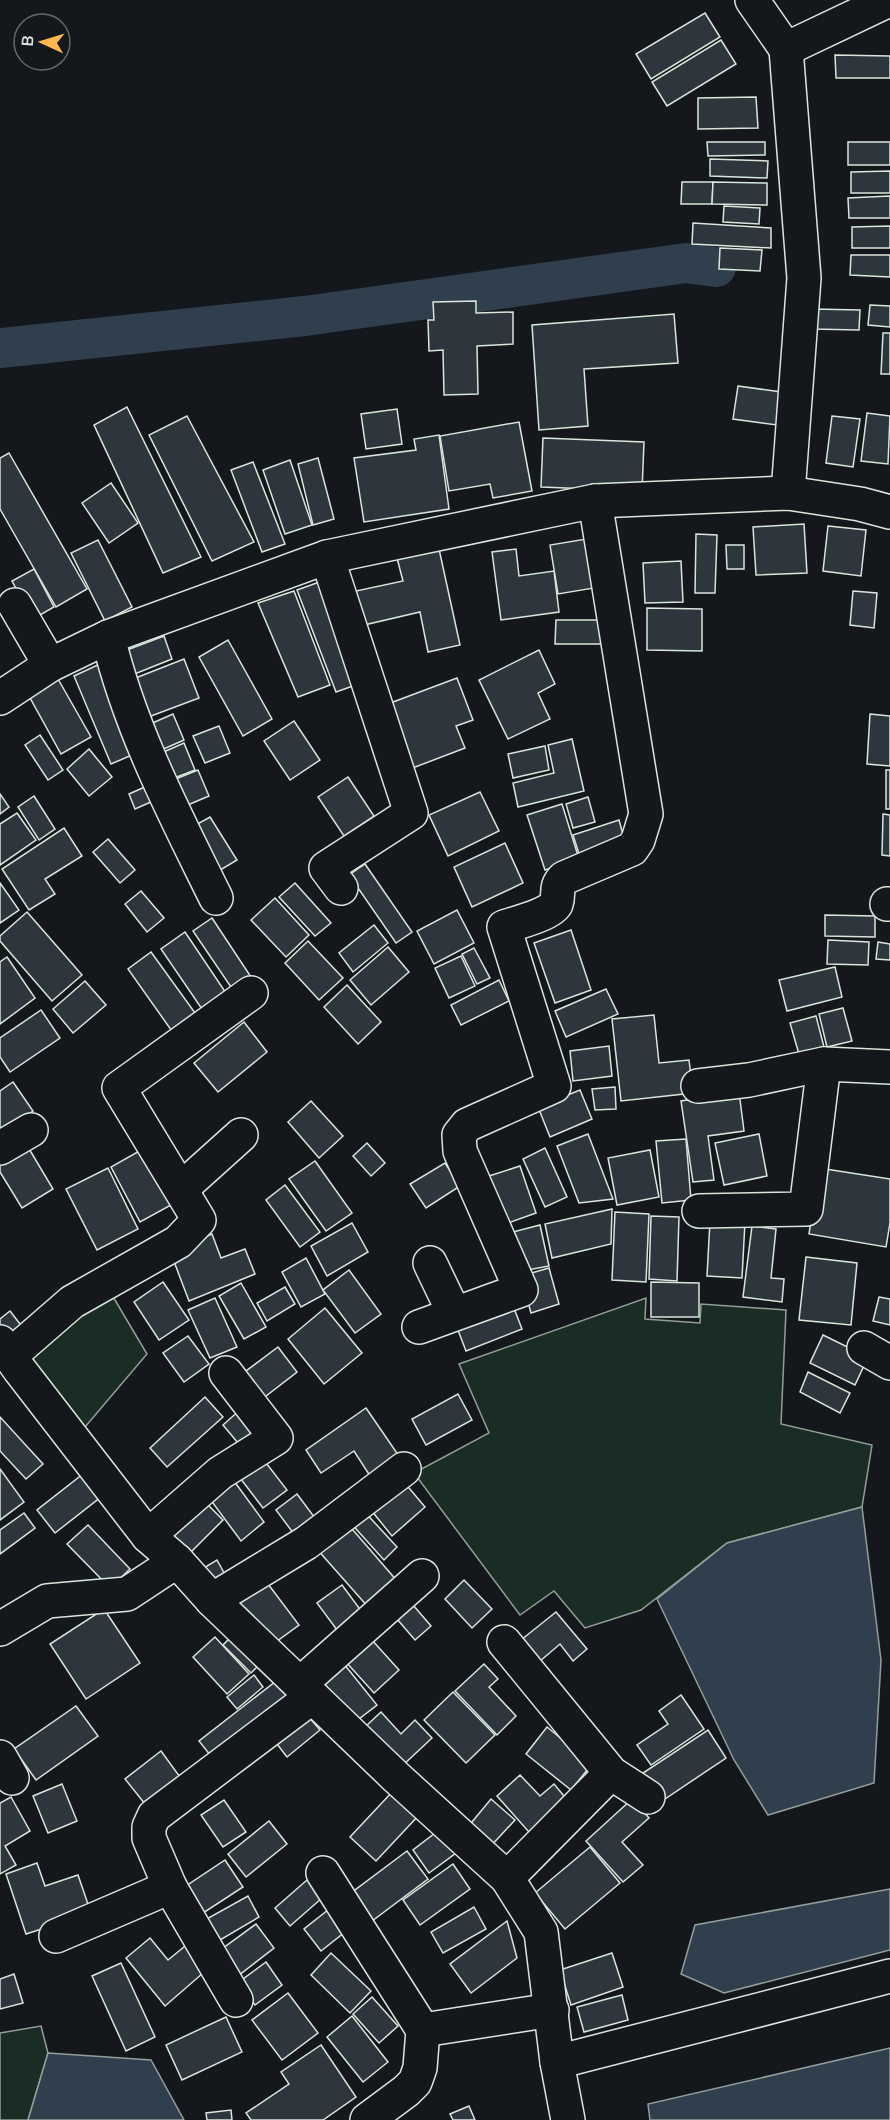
<svg xmlns="http://www.w3.org/2000/svg" width="890" height="2120" font-family="'Nunito Sans',sans-serif">
<rect width="100%" height="100%" fill="#14181c"/>
<!-- green -->
<g fill="#1a2d24" stroke="#939e99" stroke-width="1.5">
<polygon points="109,1290 147,1354 79,1434 17,1359"/>
<polygon points="646,1298 645,1319 700,1323 701,1304 786,1310 781,1424 872,1445 862,1507 727,1543 641,1610 585,1628 554,1591 520,1615 414,1473 489,1433 459,1364"/>
<polygon points="41,2026 48,2053 28,2120 0,2120 0,2033"/>
</g>
<!-- water -->
<g fill="#2f3f4d" stroke="#939e99" stroke-width="1.5">
<polygon points="862,1507 881,1660 874,1783 768,1815 734,1760 657,1599 727,1543"/>
<polygon points="890,1889 890,1950 724,1993 681,1974 695,1925"/>
<polygon points="890,2048 890,2120 650,2120 648,2104"/>
<polygon points="48,2053 151,2060 184,2120 28,2120"/>
</g>
<g fill="none" stroke-linecap="round" stroke-linejoin="round">
<!-- canal -->
<polyline stroke="#2f3f4d" stroke-width="40" points="0,348 305,316 686,263 716,267"/>
</g>
<!-- building -->
<g fill="#2c363c" stroke="#d8e6dc" stroke-width="1.5">
<polygon points="705,13 720,37 651,79 636,54"/>
<polygon points="721,40 736,64 667,106 652,82"/>
<polygon points="835,55 890,56 890,78 836,78"/>
<polygon points="756,97 758,128 698,129 698,98"/>
<polygon points="707,142 765,142 765,155 708,156"/>
<rect x="848" y="142" width="42" height="23"/>
<polygon points="710,159 768,161 767,178 710,176"/>
<polygon points="890,171 890,193 851,193 851,172"/>
<polygon points="682,182 713,182 712,204 681,204"/>
<polygon points="713,182 767,183 767,205 712,204"/>
<polygon points="890,196 890,218 849,218 848,198"/>
<polygon points="724,206 760,208 759,224 723,222"/>
<polygon points="693,223 771,228 771,248 692,244"/>
<polygon points="890,226 890,248 852,248 852,227"/>
<polygon points="720,248 762,250 760,271 719,269"/>
<polygon points="851,255 890,255 890,277 850,275"/>
<polygon points="476,301 476,313 513,312 513,344 477,346 478,394 444,395 443,350 429,351 428,320 434,320 433,302"/>
<polygon points="870,305 890,306 890,327 868,325"/>
<polygon points="813,309 860,310 859,330 812,329"/>
<polygon points="674,314 678,363 584,369 588,426 539,430 532,325"/>
<polygon points="883,333 890,333 890,374 881,374"/>
<polygon points="738,386 781,392 777,425 733,419"/>
<polygon points="127,407 201,557 163,573 94,425"/>
<polygon points="397,409 402,444 366,449 361,414"/>
<polygon points="867,413 890,416 888,464 861,461"/>
<polygon points="187,416 254,542 212,561 149,435"/>
<polygon points="832,416 860,419 853,467 826,463"/>
<polygon points="519,422 532,491 493,498 490,484 449,491 440,436"/>
<polygon points="439,435 449,509 364,522 354,458 416,450 414,439"/>
<polygon points="543,438 644,442 642,491 541,487"/>
<polygon points="9,453 87,589 56,607 0,509 0,458"/>
<polygon points="318,458 334,519 313,525 298,464"/>
<polygon points="290,460 312,525 285,534 263,470"/>
<polygon points="253,462 285,544 262,552 231,470"/>
<polygon points="111,483 138,523 109,543 82,503"/>
<polygon points="804,524 807,573 756,575 753,527"/>
<polygon points="828,526 866,530 861,576 823,571"/>
<polygon points="696,534 717,535 715,593 695,593"/>
<polygon points="592,538 600,587 558,594 550,545"/>
<polygon points="98,540 132,607 105,621 71,553"/>
<polygon points="726,545 744,545 744,569 727,569"/>
<polygon points="439,549 460,645 428,652 420,612 364,625 356,591 403,581 397,558"/>
<polygon points="516,549 519,576 554,571 559,612 501,620 492,552"/>
<polygon points="681,561 683,602 645,603 643,563"/>
<polygon points="34,569 54,607 33,619 12,581"/>
<polygon points="325,580 364,682 336,692 297,590"/>
<polygon points="294,591 330,685 298,697 258,603"/>
<polygon points="853,591 877,593 874,628 850,625"/>
<polygon points="647,608 702,609 702,651 647,650"/>
<polygon points="556,620 602,620 603,644 555,644"/>
<polygon points="164,636 172,659 127,677 119,653"/>
<polygon points="228,640 272,719 243,736 199,657"/>
<polygon points="539,650 555,684 538,693 550,719 508,739 479,680"/>
<polygon points="184,659 199,698 143,719 128,681"/>
<polygon points="102,663 139,752 111,764 74,676"/>
<polygon points="457,678 473,720 456,726 465,748 410,769 385,705"/>
<polygon points="58,679 91,737 61,754 29,696"/>
<polygon points="173,714 184,740 159,751 148,725"/>
<polygon points="870,714 890,716 890,766 867,764"/>
<polygon points="294,721 320,760 290,780 264,741"/>
<polygon points="219,726 230,753 205,763 193,736"/>
<polygon points="40,735 63,770 48,780 25,745"/>
<polygon points="572,739 584,791 518,807 513,783 554,773 548,745"/>
<polygon points="184,743 195,770 169,780 159,754"/>
<polygon points="545,746 549,770 513,778 508,754"/>
<polygon points="89,749 112,777 89,796 67,769"/>
<polygon points="198,770 209,796 183,807 173,780"/>
<rect x="886" y="770" width="4" height="39"/>
<polygon points="348,777 374,816 344,836 318,797"/>
<polygon points="147,786 153,801 135,809 129,794"/>
<polygon points="480,792 499,831 448,856 429,815"/>
<polygon points="0,794 9,807 0,814"/>
<polygon points="34,796 55,829 39,840 18,807"/>
<polygon points="588,797 595,822 573,828 566,804"/>
<polygon points="562,804 579,859 545,870 527,815"/>
<polygon points="17,813 36,840 0,865 0,824"/>
<polygon points="883,814 890,815 890,856 882,855"/>
<polygon points="210,817 237,860 212,875 185,831"/>
<polygon points="619,820 627,849 582,863 573,835"/>
<polygon points="64,828 82,856 45,879 55,894 29,910 2,869"/>
<polygon points="108,839 135,870 120,883 93,852"/>
<polygon points="505,843 523,883 472,907 454,867"/>
<polygon points="365,864 412,932 396,943 349,875"/>
<polygon points="0,883 19,910 0,923"/>
<polygon points="295,883 331,923 315,936 279,897"/>
<polygon points="141,891 164,918 147,932 125,904"/>
<polygon points="275,898 309,935 286,957 251,920"/>
<polygon points="457,910 474,943 434,964 417,931"/>
<polygon points="27,912 82,975 52,1001 0,941 0,936"/>
<polygon points="825,915 875,916 875,937 825,936"/>
<polygon points="212,918 253,980 235,993 193,931"/>
<polygon points="374,925 388,943 353,972 339,953"/>
<polygon points="571,930 591,990 555,1003 534,943"/>
<polygon points="185,932 228,996 204,1012 161,949"/>
<polygon points="828,940 869,942 868,965 827,964"/>
<polygon points="308,941 343,978 319,1000 285,963"/>
<polygon points="878,942 890,944 890,960 876,959"/>
<polygon points="388,947 409,972 371,1005 350,980"/>
<polygon points="474,948 490,978 477,984 462,954"/>
<polygon points="151,952 198,1017 174,1034 128,969"/>
<polygon points="461,956 475,986 449,998 435,968"/>
<polygon points="7,957 35,998 0,1024 0,962"/>
<polygon points="835,967 842,997 787,1011 779,980"/>
<polygon points="499,980 509,1001 461,1025 451,1005"/>
<polygon points="85,981 106,1005 73,1033 53,1009"/>
<polygon points="347,985 381,1022 358,1044 324,1007"/>
<polygon points="606,989 618,1014 566,1037 555,1011"/>
<polygon points="843,1008 852,1041 827,1047 819,1014"/>
<polygon points="41,1010 60,1038 10,1072 0,1057 0,1038"/>
<polygon points="654,1015 659,1063 689,1060 693,1093 621,1101 612,1019"/>
<polygon points="816,1016 824,1047 799,1054 790,1023"/>
<polygon points="244,1022 267,1052 218,1092 194,1063"/>
<polygon points="609,1046 612,1076 573,1081 570,1051"/>
<polygon points="13,1082 33,1111 0,1134 0,1091"/>
<polygon points="615,1087 616,1109 595,1110 592,1089"/>
<polygon points="580,1090 592,1119 550,1137 538,1107"/>
<polygon points="739,1092 744,1131 708,1136 714,1180 693,1182 681,1101"/>
<polygon points="311,1101 343,1136 319,1158 288,1122"/>
<polygon points="588,1134 613,1199 579,1203 557,1146"/>
<polygon points="759,1134 767,1176 724,1185 715,1143"/>
<polygon points="686,1139 691,1200 662,1203 656,1141"/>
<polygon points="25,1142 53,1189 22,1208 0,1172 0,1157"/>
<polygon points="367,1143 385,1163 371,1176 353,1156"/>
<polygon points="545,1148 567,1197 545,1207 523,1159"/>
<polygon points="141,1150 171,1205 140,1222 111,1167"/>
<polygon points="650,1150 659,1197 617,1205 608,1158"/>
<polygon points="315,1161 352,1213 326,1231 289,1179"/>
<polygon points="445,1163 460,1186 426,1208 410,1184"/>
<polygon points="520,1166 536,1213 505,1224 489,1176"/>
<polygon points="108,1168 138,1229 97,1250 66,1189"/>
<polygon points="819,1168 890,1179 890,1223 886,1247 809,1234"/>
<polygon points="285,1185 320,1232 300,1247 266,1200"/>
<polygon points="612,1209 611,1244 552,1258 545,1224"/>
<polygon points="615,1212 649,1214 646,1282 612,1280"/>
<polygon points="651,1216 679,1217 677,1281 649,1279"/>
<polygon points="710,1221 745,1222 742,1278 707,1276"/>
<polygon points="352,1223 368,1252 327,1276 311,1246"/>
<polygon points="540,1225 549,1266 517,1272 509,1233"/>
<polygon points="752,1226 776,1229 771,1278 784,1279 782,1302 743,1297"/>
<polygon points="212,1234 221,1258 245,1249 255,1274 189,1301 170,1251"/>
<polygon points="806,1257 857,1263 851,1325 799,1320"/>
<polygon points="306,1258 325,1294 301,1307 282,1272"/>
<polygon points="549,1268 559,1304 531,1313 521,1276"/>
<polygon points="349,1270 381,1314 355,1333 323,1290"/>
<polygon points="163,1282 189,1320 159,1340 134,1302"/>
<polygon points="651,1282 699,1283 699,1317 651,1317"/>
<polygon points="241,1283 266,1327 244,1339 219,1296"/>
<polygon points="285,1287 295,1304 267,1321 257,1303"/>
<polygon points="879,1297 890,1299 890,1325 873,1321"/>
<polygon points="215,1298 237,1347 210,1358 188,1310"/>
<polygon points="512,1303 522,1329 466,1351 456,1325"/>
<polygon points="325,1308 362,1353 324,1384 288,1339"/>
<polygon points="10,1311 27,1333 0,1332 0,1319"/>
<polygon points="823,1335 868,1357 855,1385 810,1363"/>
<polygon points="188,1336 209,1364 184,1382 163,1353"/>
<polygon points="278,1347 297,1372 257,1403 238,1377"/>
<polygon points="808,1372 850,1393 840,1413 800,1392"/>
<polygon points="458,1394 472,1420 426,1445 412,1419"/>
<polygon points="205,1397 223,1417 167,1467 150,1448"/>
<polygon points="242,1408 262,1432 243,1449 223,1425"/>
<polygon points="366,1408 401,1459 372,1479 354,1451 321,1473 306,1450"/>
<polygon points="0,1417 43,1464 26,1479 0,1451"/>
<polygon points="260,1455 287,1490 263,1508 237,1474"/>
<polygon points="0,1469 24,1502 0,1520"/>
<polygon points="88,1470 106,1493 55,1533 37,1510"/>
<polygon points="234,1481 264,1522 241,1541 210,1499"/>
<polygon points="404,1482 425,1507 392,1536 371,1510"/>
<polygon points="297,1494 318,1522 297,1538 276,1510"/>
<polygon points="203,1500 223,1520 188,1555 168,1535"/>
<polygon points="362,1509 397,1547 384,1560 348,1520"/>
<polygon points="24,1513 35,1528 0,1554 0,1530"/>
<polygon points="346,1522 398,1582 369,1608 316,1548"/>
<polygon points="88,1525 130,1569 110,1588 67,1544"/>
<polygon points="217,1560 228,1580 213,1588 202,1569"/>
<polygon points="265,1580 299,1625 269,1647 235,1601"/>
<polygon points="464,1580 492,1609 472,1628 445,1599"/>
<polygon points="342,1585 365,1616 340,1634 317,1603"/>
<polygon points="413,1605 431,1626 415,1640 397,1619"/>
<polygon points="104,1609 140,1663 86,1699 50,1644"/>
<polygon points="556,1612 587,1649 573,1661 560,1644 539,1662 521,1640"/>
<polygon points="236,1632 264,1660 251,1673 223,1645"/>
<polygon points="215,1637 249,1674 227,1694 193,1657"/>
<polygon points="371,1639 399,1670 374,1693 346,1662"/>
<polygon points="344,1664 377,1705 355,1722 323,1682"/>
<polygon points="484,1664 498,1679 489,1687 516,1716 497,1735 455,1691"/>
<polygon points="254,1675 263,1687 237,1709 227,1697"/>
<polygon points="280,1678 298,1703 218,1765 199,1741"/>
<polygon points="453,1692 495,1735 466,1763 424,1720"/>
<polygon points="681,1695 704,1729 651,1765 637,1745 668,1724 659,1711"/>
<polygon points="76,1706 98,1736 36,1780 14,1749"/>
<polygon points="302,1709 320,1730 287,1757 270,1735"/>
<polygon points="381,1712 401,1734 415,1720 432,1738 401,1767 364,1728"/>
<polygon points="547,1727 592,1764 571,1790 526,1754"/>
<polygon points="708,1730 726,1758 659,1803 640,1775"/>
<polygon points="161,1751 180,1777 145,1804 125,1779"/>
<polygon points="520,1775 540,1796 554,1784 574,1808 537,1841 497,1796"/>
<polygon points="62,1784 77,1821 48,1833 33,1796"/>
<polygon points="393,1791 419,1815 376,1861 350,1837"/>
<polygon points="11,1797 30,1831 5,1846 16,1865 0,1874 0,1803"/>
<polygon points="491,1799 515,1820 489,1848 467,1828"/>
<polygon points="632,1799 649,1818 622,1842 643,1865 623,1882 586,1841"/>
<polygon points="224,1800 246,1832 223,1847 201,1815"/>
<polygon points="269,1821 287,1844 246,1877 228,1854"/>
<polygon points="439,1830 456,1853 429,1873 413,1850"/>
<polygon points="590,1847 620,1883 565,1929 535,1893"/>
<polygon points="407,1851 428,1879 368,1924 347,1896"/>
<polygon points="225,1860 243,1887 197,1917 180,1890"/>
<polygon points="37,1863 45,1886 78,1875 91,1913 26,1934 6,1874"/>
<polygon points="453,1864 470,1889 420,1925 403,1900"/>
<polygon points="315,1873 330,1891 290,1926 275,1908"/>
<polygon points="248,1896 259,1917 215,1943 203,1921"/>
<polygon points="333,1906 350,1928 321,1951 304,1929"/>
<polygon points="474,1907 486,1929 443,1953 431,1932"/>
<polygon points="507,1921 517,1958 471,1993 450,1964"/>
<polygon points="256,1924 274,1948 234,1979 215,1954"/>
<polygon points="150,1938 168,1960 190,1942 210,1967 165,2006 126,1958"/>
<polygon points="331,1953 371,1991 350,2013 311,1975"/>
<polygon points="612,1953 623,1987 571,2005 560,1970"/>
<polygon points="266,1962 282,1985 255,2005 239,1982"/>
<polygon points="121,1963 155,2037 126,2051 92,1976"/>
<polygon points="14,1974 23,2003 0,2009 0,1979"/>
<polygon points="288,1993 318,2033 282,2060 252,2020"/>
<polygon points="622,1995 628,2020 584,2032 577,2007"/>
<polygon points="372,1997 398,2026 379,2043 353,2014"/>
<polygon points="352,2016 388,2062 363,2082 327,2037"/>
<polygon points="226,2017 242,2052 182,2080 166,2045"/>
<polygon points="321,2045 356,2097 323,2120 251,2120 246,2113 289,2084 281,2072"/>
<polygon points="469,2106 475,2120 453,2120 450,2114"/>
<polygon points="231,2110 232,2120 207,2120 206,2113"/>
</g>
<g fill="none" stroke-linecap="round" stroke-linejoin="round">
<defs>
<g id="minor">
<polyline points="752,0 786,49 889,0"/>
<polyline points="786,49 804,278 788,493"/>
<polyline points="327,557 411,813 326,868 341,888"/>
<polyline points="15,605 50,665"/>
<path d="M108,637C130,729 174,813 216,898"/>
<polyline points="887,904 890,904"/>
<polyline points="698,1086 749,1080 824,1064 890,1067"/>
<polyline points="0,1148 31,1130"/>
<polyline points="181,1189 241,1135"/>
<polyline points="699,1211 806,1209 824,1064"/>
<polyline points="430,1263 454,1313"/>
<path d="M419,1327L521,1290L460,1151L459,1135L467,1125L554,1086L504,927C516,923 551,914 556,904C560,893 554,888 564,878L632,849L638,840L646,814L595,501"/>
<polyline points="0,1342 19,1369 148,1536 177,1561 212,1600 396,1777 507,1878 541,1932 557,2062 568,2120"/>
<polyline points="864,1348 890,1363"/>
<polyline points="10,1356 72,1302 178,1242 199,1220 119,1088 251,993"/>
<polyline points="148,1536 220,1473 276,1438 226,1373"/>
<polyline points="212,1600 306,1543 404,1469"/>
<polyline points="0,1629 47,1601 127,1594 177,1561"/>
<polyline points="504,1642 611,1773 648,1797"/>
<polyline points="300,1684 422,1576"/>
<polyline points="0,1757 12,1778"/>
<polyline points="323,1873 423,2030 420,2068 415,2082 406,2091 367,2120"/>
<polyline points="507,1878 611,1773"/>
<polyline points="56,1936 170,1887"/>
<polyline points="236,2000 170,1887 149,1838 149,1827 154,1816 312,1697"/>
<polyline points="423,2030 552,2010"/>
<polyline points="557,2062 890,1976"/>
</g>
<polyline id="secondary" points="0,698 50,665 108,637 327,557 595,501 788,493 860,504 890,512"/>
</defs>
<!-- minor casing -->
<use href="#minor" stroke="#d8e6dc" stroke-width="36"/>
<!-- secondary casing -->
<use href="#secondary" stroke="#d8e6dc" stroke-width="36"/>
<!-- minor -->
<use href="#minor" stroke="#14181c" stroke-width="33"/>
<!-- secondary -->
<use href="#secondary" stroke="#14181c" stroke-width="33"/>
</g>
<!-- north arrow -->
<g transform="translate(42 42) rotate(274)"><circle r="28" fill="#14181c" stroke="#626a69" stroke-width="1.5"/>
<path d="M0-4.5L10 22L0 15L-10 22Z" fill="#ffb74d"/>
<text y="-9" font-size="16" font-weight="bold" text-anchor="middle" fill="#d8e6dc">B</text>
</g>
</svg>
